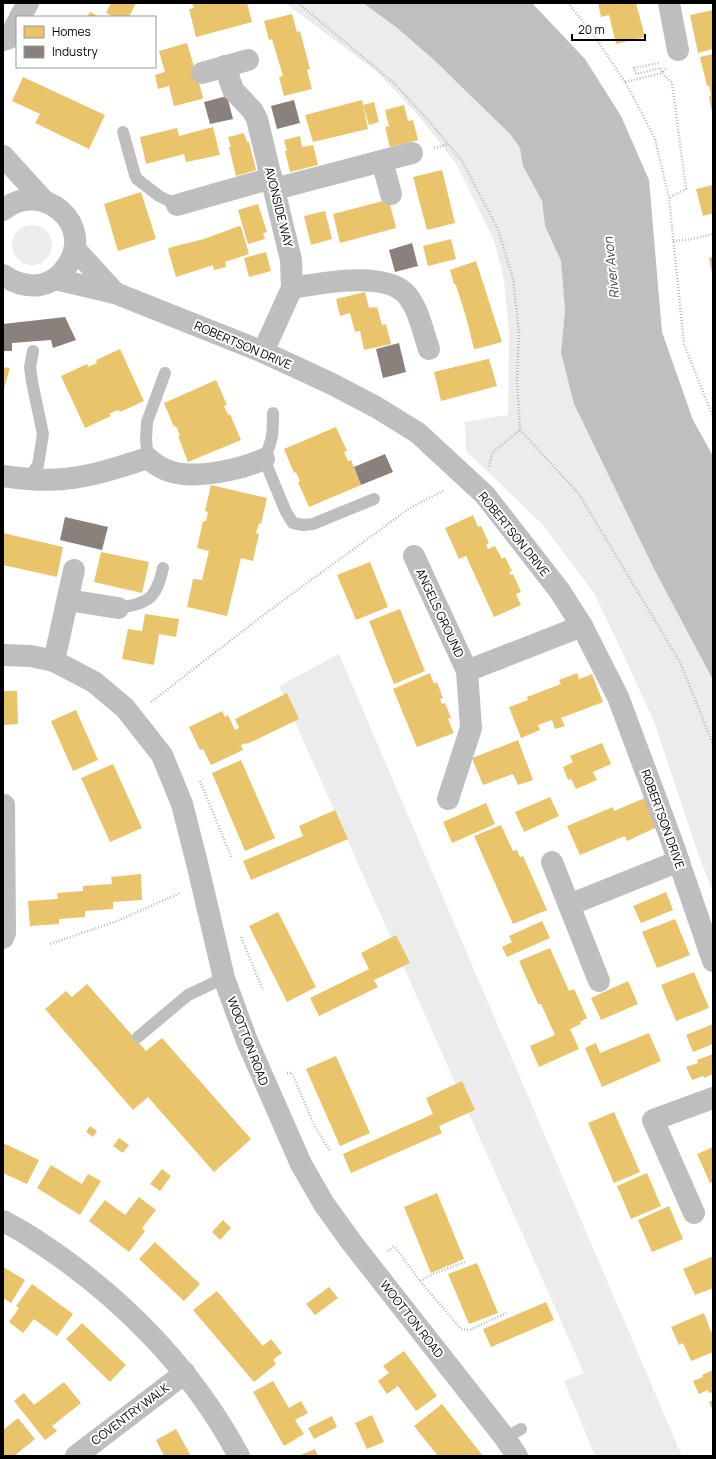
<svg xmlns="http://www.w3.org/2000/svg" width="716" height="1459" font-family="Manrope,sans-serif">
<rect width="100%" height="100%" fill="#fff"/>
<!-- green -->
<g fill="#ececec">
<polygon points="285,3 363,3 396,27 434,60 510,134 520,148 523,166 542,201 545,226 561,261 565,310 561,353 574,404 654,569 713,680 713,892 700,859 655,724 625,658 594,593 542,524 466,451 465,426 464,422 508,415 509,332 504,280 495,243 457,165 418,115 376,71"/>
<circle cx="32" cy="245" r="20"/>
<polygon points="339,654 682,1456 595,1456 564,1381 584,1373 279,686"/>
</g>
<!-- water -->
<polygon fill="#bfbfbf" points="363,3 532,3 585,59 621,116 649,180 662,332 693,420 713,456 713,680 654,569 574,404 561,353 565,310 561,261 545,226 542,201 523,166 520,148 510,134 434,60 396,27"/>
<!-- homes -->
<g fill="#e9c46a">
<polygon points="111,3 136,3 129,17 114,17 106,13"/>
<polygon points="192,3 205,3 205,4 209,3 247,3 252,22 196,37 189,9 194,8"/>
<polygon points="598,3 636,3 645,37 616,44 609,15 601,17"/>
<polygon points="713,10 713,49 698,53 690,15"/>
<polygon points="90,12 100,17 87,17"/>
<polygon points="292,14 297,32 300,31 310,69 307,70 312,89 284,96 279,77 283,76 272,39 269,40 264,21"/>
<polygon points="187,43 203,97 202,99 174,106 169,86 158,89 155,75 165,72 159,51"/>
<polygon points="713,54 713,111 712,112 709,96 711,96 710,90 709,86 707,86 700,57"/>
<polygon points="23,77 105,115 89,149 35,123 40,114 12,101"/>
<polygon points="362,100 368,129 313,142 305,115"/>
<polygon points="374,102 379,122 369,125 363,105"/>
<polygon points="404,105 408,121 413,120 418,140 390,147 385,127 389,126 385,110"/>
<polygon points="213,127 220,155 186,162 184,154 146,164 140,137 177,128 179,136"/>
<polygon points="244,133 247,142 249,142 256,170 236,176 229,147 231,147 228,137"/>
<polygon points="300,136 302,147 313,145 318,165 290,172 285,151 287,151 284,140"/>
<polygon points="442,170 455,223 427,230 413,177"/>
<polygon points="713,185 713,213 703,216 696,189"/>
<polygon points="141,192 156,239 118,251 104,204"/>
<polygon points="387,200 389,200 396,228 340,243 333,214"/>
<polygon points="258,204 267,232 263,233 265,239 248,244 238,210"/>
<polygon points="325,211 332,239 311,245 304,216"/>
<polygon points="239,226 241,227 249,254 225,262 226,267 214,270 213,265 176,277 168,250 169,250 168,248 204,239"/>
<polygon points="451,239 456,259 428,266 423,246"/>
<polygon points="266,252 271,271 249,277 244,258"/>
<polygon points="713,257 713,273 712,273 709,258"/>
<polygon points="476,261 502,342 476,349 474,349 466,317 456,285 454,284 450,270"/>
<polygon points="365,292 369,308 377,307 382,325 386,324 391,344 364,350 360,331 355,332 350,313 340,316 336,299"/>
<polygon points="120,349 144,401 120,412 118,410 109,414 111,416 85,428 61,376 87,364 88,367 97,363 96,360"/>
<polygon points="488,359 489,359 497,386 441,401 434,372"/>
<polygon points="3,367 10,368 3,392"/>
<polygon points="216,380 227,405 224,406 228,415 230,414 241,440 188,462 178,436 180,435 176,426 174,427 164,403"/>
<polygon points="336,427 347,451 344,452 348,461 351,460 361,485 309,507 298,482 300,481 296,472 294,473 284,449"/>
<polygon points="211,485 267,498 261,524 259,523 256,533 259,534 253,561 241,558 227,616 187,607 193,579 202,580 209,551 197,548 203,521 206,521 208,512 205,511"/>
<polygon points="473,515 478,527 481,526 489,543 486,545 488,549 495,546 502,559 505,557 512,571 509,572 511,575 513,574 521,592 516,594 521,605 494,617 466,556 459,559 445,528"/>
<polygon points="3,533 63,547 57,577 3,565"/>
<polygon points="101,552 149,562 142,593 94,582"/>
<polygon points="370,562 388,607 356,620 337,575"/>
<polygon points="400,609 425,671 394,684 369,621"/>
<polygon points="145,614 179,619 176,637 159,634 154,665 122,659 128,629 142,631"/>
<polygon points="430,673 434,684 437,682 443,698 440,699 442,704 445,703 451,718 448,719 454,733 417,747 393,689"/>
<polygon points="577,673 579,679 592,674 603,702 561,718 565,726 555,729 552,720 538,725 540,730 521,738 509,707 528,700 527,697 561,684 559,680"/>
<polygon points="3,691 17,691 18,724 3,725"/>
<polygon points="287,693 299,719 247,744 246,743 241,745 243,750 211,765 203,749 200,750 189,727 222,711 225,717 228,715 235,730 239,728 235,719"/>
<polygon points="76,710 98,760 73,771 51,721"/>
<polygon points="518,740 533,780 518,785 513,774 483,785 472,758"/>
<polygon points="602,743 611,764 593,772 597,780 576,789 571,779 568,780 563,767 573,762 570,756"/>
<polygon points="241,760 275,838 245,851 212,773"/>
<polygon points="113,764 142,828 110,842 81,778"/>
<polygon points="550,797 559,816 524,832 515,812"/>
<polygon points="645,798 657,827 627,841 625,836 580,855 567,826 613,807 614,811"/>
<polygon points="486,803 495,824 452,843 443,822"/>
<polygon points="335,810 348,839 251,880 243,861 303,836 299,826"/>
<polygon points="501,825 513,851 517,850 520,857 523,856 547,910 513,924 474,836"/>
<polygon points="141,874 142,900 113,902 113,909 85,911 85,917 59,919 59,924 30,926 28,901 58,899 57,893 83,891 83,886 112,884 111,877"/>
<polygon points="666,892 673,910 641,923 633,906"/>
<polygon points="278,912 316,987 287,1002 249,926"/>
<polygon points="675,919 690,955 657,968 642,932"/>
<polygon points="542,921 550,938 507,957 502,947 512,942 509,936"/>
<polygon points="396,935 410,963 374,980 378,987 319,1016 310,998 369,969 361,953"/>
<polygon points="550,948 569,991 574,989 587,1018 580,1022 581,1024 570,1029 579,1049 539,1067 530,1046 555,1035 541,1004 538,1004 519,961"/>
<polygon points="694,972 709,1008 676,1021 661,985"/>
<polygon points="628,981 638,1004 601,1020 591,998"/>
<polygon points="87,984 146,1051 162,1038 251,1139 214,1172 148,1097 133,1110 45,1009 66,991 72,997"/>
<polygon points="713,1024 713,1044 693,1052 686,1035"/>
<polygon points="649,1033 661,1061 602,1087 585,1048 596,1043 600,1053"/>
<polygon points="713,1054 713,1074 704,1078 703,1076 692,1080 686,1067 698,1063 697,1060"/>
<polygon points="336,1056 370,1133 340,1146 306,1069"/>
<polygon points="462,1081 475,1110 439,1126 442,1133 351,1173 343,1154 433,1114 426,1098"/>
<polygon points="614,1112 640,1172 614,1183 588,1123"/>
<polygon points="90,1126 97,1131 93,1137 86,1132"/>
<polygon points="119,1138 129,1145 123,1153 113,1146"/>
<polygon points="3,1143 39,1160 27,1184 3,1173"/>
<polygon points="713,1147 713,1182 710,1183 697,1154"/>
<polygon points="51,1165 82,1184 88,1174 101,1181 80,1215 37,1188"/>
<polygon points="162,1169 171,1176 160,1191 150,1184"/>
<polygon points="647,1173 661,1206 631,1219 617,1186"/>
<polygon points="437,1193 464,1259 431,1273 404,1207"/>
<polygon points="139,1197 156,1210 142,1228 145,1231 129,1252 89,1221 105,1200 125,1215"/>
<polygon points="669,1206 683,1239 652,1252 638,1220"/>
<polygon points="223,1220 231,1228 220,1240 212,1232"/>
<polygon points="155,1242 200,1284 184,1301 139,1259"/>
<polygon points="713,1256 713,1288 695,1295 683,1269"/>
<polygon points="477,1263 498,1313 469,1324 448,1274"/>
<polygon points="3,1267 25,1280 11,1303 3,1298"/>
<polygon points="32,1284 73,1314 57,1336 34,1319 23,1333 9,1322 19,1308 16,1306"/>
<polygon points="329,1287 338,1298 315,1315 306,1304"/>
<polygon points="217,1291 263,1346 271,1339 282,1353 273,1360 276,1364 254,1382 193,1310"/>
<polygon points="546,1302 554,1320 491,1347 483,1329"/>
<polygon points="704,1313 711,1332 713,1331 713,1352 691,1361 683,1343 679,1345 671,1327"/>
<polygon points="82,1323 126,1365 110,1382 66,1339"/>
<polygon points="404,1351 437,1396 416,1411 398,1386 387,1394 378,1381 389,1373 383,1366"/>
<polygon points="713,1370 713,1392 709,1393 708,1390 699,1394 693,1381 703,1377 702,1375"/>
<polygon points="273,1381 289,1408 301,1401 308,1413 295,1420 304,1434 284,1446 253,1392"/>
<polygon points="64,1382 81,1403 52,1426 57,1431 45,1440 14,1401 24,1393 34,1405"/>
<polygon points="713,1400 713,1411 709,1402"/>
<polygon points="442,1404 464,1432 483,1456 438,1456 414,1426"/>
<polygon points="372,1415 384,1442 367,1449 355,1423"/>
<polygon points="332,1416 337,1427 314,1439 308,1428"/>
<polygon points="18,1418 35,1439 14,1456 3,1456 3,1430"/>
<polygon points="176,1429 191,1456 164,1456 156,1440"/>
<polygon points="315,1449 318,1456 298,1456"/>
</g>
<!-- industry -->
<g fill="#8a817c">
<polygon points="227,96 233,119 210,124 204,102"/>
<polygon points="294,100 300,123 277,129 271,106"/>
<polygon points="412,243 418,266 395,272 389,250"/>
<polygon points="65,317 76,340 53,348 51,340 12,343 12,351 3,351 3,324"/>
<polygon points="399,343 406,372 383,378 376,349"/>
<polygon points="385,454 393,472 361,485 354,467"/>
<polygon points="65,517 108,527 102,550 60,540"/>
</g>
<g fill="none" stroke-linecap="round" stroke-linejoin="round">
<!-- path -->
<g stroke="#b9b9b9" stroke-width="2.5" stroke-dasharray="1 2" stroke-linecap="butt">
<polyline points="298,3 394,83 428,120 462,161 498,229 513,279 519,332 517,380 520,430 492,453 489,467"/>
<polyline points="568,3 593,34 625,82 636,102 655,139 669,198 684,344 713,417"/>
<polyline points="666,69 662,73 672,83 686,189 669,198"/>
<polyline points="625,82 662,73 661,68 636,74 634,68 659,63"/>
<polyline points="434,148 448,144"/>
<polyline points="673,241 692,239 713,234"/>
<polyline points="520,430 579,494 680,662 713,744"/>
<polyline points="151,702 270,610 410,508 445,490"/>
<polyline points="200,781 232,859"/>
<polyline points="241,937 263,990"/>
<polyline points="50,944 117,921 180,893"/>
<polyline points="287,1073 292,1073 314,1125 330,1151"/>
<polyline points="388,1251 393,1247 395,1247 420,1281 461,1329 470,1330 506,1313"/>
<polyline points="420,1281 433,1274 465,1262"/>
</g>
<!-- service -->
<g stroke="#bebebe" stroke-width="12">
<polyline points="123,132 135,175 137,179 159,196 177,205"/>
<path d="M273,413C273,433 273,440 264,459L286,512L293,523L303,525L313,524L374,499"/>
<polyline points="148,458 146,440 147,422 165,373"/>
<polyline points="28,479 38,465 43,434 32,382 30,367 33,351"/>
<path d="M118,608C149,603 156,599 163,568"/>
<polyline points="138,1037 188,995 224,978"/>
<polyline points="505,1438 521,1429"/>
</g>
<!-- minor -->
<g stroke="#bebebe" stroke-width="22">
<polyline points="669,3 678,50"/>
<polyline points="20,17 28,3"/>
<polyline points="3,40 9,38 17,23"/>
<polyline points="225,66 233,90 252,110 257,119 291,260 292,288 263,352"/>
<polyline points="202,73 248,60"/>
<polyline points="3,156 44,201"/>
<polyline points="382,161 391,194"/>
<polyline points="275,189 412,153"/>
<polyline points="177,205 272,178"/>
<path d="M3,210C42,178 96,225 67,266C61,276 51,283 40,285C26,287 14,283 3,275"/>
<polyline points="75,249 115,293"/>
<polyline points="55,279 115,293 263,352 330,383 376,407 418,433 485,495 559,590 582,626 618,697 671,839 713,961"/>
<path d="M292,288C321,283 386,270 407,295C419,310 423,332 429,349"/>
<path d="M3,476C23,479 44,481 64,479C93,476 120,467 148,458C155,465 162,469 172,472C197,479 240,470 264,459"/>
<polyline points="414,556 467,671 582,626"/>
<polyline points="68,600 118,608"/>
<polyline points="3,655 31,656 54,661 94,682 125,708 162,755 182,804 197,863 224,978 247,1041 301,1164 324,1204 352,1243 505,1438 517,1456"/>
<polyline points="54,661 74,570"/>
<polyline points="448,799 471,728 467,671"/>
<polyline points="552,862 599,981"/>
<polyline points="569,905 679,861"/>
<polyline points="3,938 5,933 4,805"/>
<polyline points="694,1213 653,1120 713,1098"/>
<path d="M3,1221C14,1227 26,1233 37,1241C120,1295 192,1368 239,1456"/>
<polyline points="76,1456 185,1373"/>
</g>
</g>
<g text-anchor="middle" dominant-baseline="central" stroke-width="4" stroke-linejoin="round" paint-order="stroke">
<!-- street labels -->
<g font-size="12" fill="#000" stroke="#fff">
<text transform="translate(279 207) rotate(76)">AVONSIDE WAY</text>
<text transform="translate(243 345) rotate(23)">ROBERTSON DRIVE</text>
<text transform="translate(514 534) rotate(51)">ROBERTSON DRIVE</text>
<text transform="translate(440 613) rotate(65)">ANGELS GROUND</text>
<text transform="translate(663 819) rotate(70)">ROBERTSON DRIVE</text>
<text transform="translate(248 1041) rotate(69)">WOOTTON ROAD</text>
<text transform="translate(412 1319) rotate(52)">WOOTTON ROAD</text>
<text transform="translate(130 1414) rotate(-37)">COVENTRY WALK</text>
</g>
<!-- water labels -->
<g font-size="13" font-style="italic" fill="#444" stroke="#fff">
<text transform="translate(611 268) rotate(-96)">River Avon</text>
</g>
</g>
<!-- border -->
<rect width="716" height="1459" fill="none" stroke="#000000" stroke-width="8"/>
<!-- legend -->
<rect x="16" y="16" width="140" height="52" fill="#ffffff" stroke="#999999"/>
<rect x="24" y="26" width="20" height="12" fill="#e9c46a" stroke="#999999"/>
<text x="52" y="36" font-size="12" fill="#000000">Homes</text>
<rect x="24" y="46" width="20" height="12" fill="#8a817c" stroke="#999999"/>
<text x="52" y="56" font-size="12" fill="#000000">Industry</text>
<!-- scale -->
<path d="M572 34v6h73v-6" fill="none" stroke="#000000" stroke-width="2"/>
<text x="578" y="34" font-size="12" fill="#000000" stroke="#ffffff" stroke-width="3" paint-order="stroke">20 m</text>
</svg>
